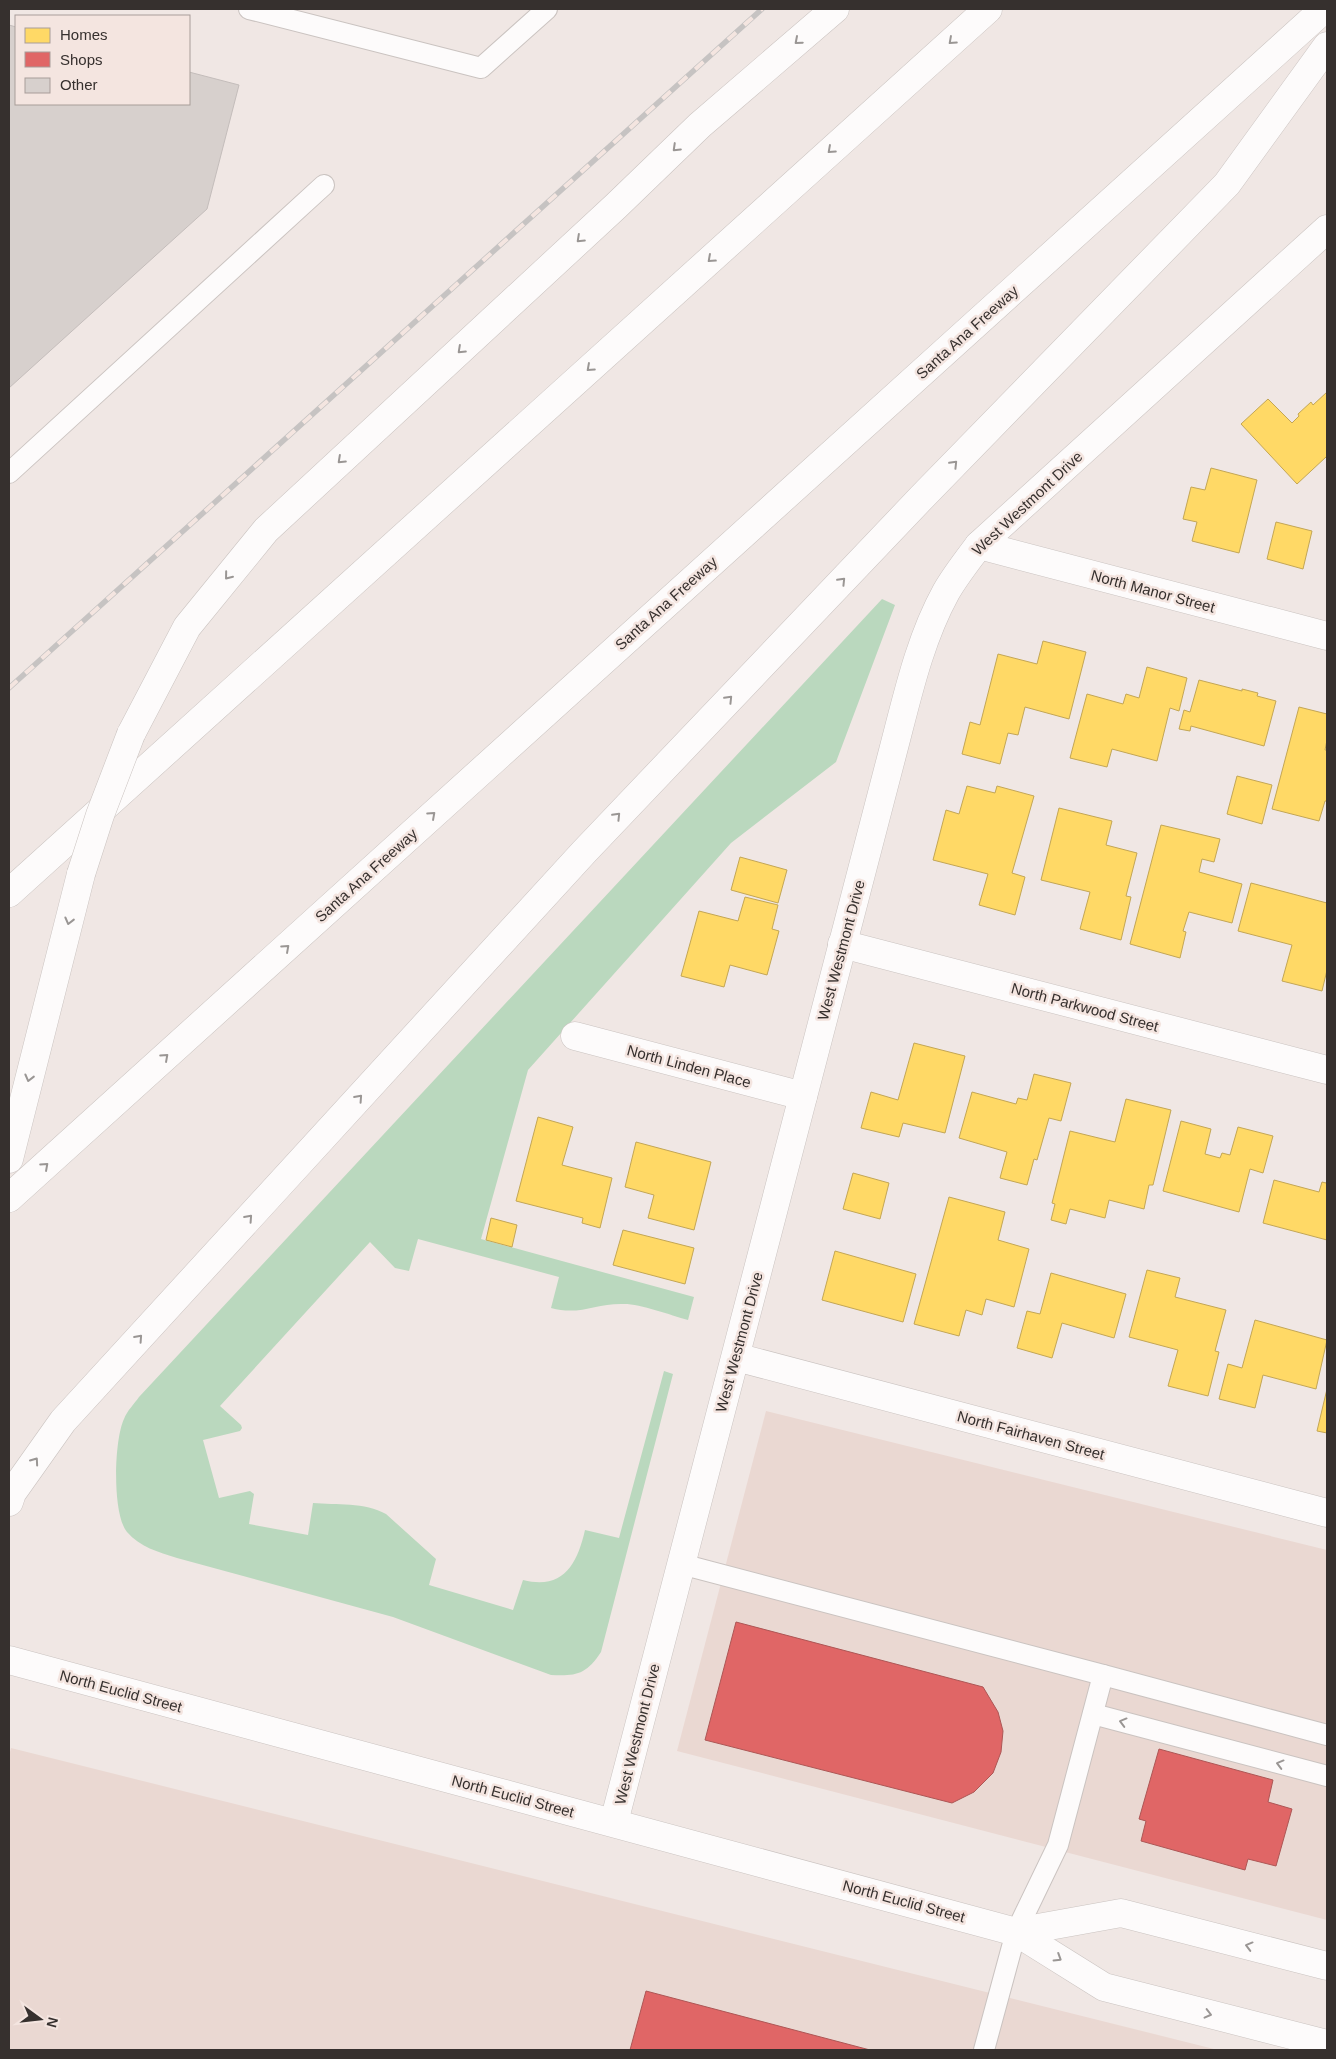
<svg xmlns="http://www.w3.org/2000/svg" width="1336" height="2059" font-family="Arial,sans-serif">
<rect width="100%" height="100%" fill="#f0e7e4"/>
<!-- commercial -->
<g fill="#ead8d2">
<polygon points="766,1411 1327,1550 1327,1920 677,1751"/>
<polygon points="11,1748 1218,2050 9,2050 9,1756"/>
</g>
<!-- green -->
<path fill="#bad8be" d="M882,599L895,605L836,762L731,843L528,1070L481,1239L694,1297L688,1320C670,1315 641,1304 624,1304C596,1303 580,1316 551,1308L559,1277L418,1239L409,1271L395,1268L370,1242L220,1406L241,1425L242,1428L240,1431L203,1440L219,1498L250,1491L254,1494L249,1524L308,1535L313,1503C336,1505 365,1502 386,1514L436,1559L429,1585L513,1610L523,1580C563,1590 577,1565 585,1530L619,1538L664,1371L673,1374L601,1652C586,1675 576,1676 551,1675L393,1617L177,1558C158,1552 140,1547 127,1532C112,1514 114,1440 124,1419C127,1411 134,1404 139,1397Z"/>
<!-- homes -->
<g fill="#ffd966" stroke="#c3a655">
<polygon points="1327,392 1327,459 1326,457 1297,484 1241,424 1268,399 1292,423 1299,416 1298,414 1311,402 1313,405"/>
<polygon points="1211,468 1257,480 1239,553 1192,541 1197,522 1183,519 1191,487 1205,490"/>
<polygon points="1276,522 1312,531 1303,569 1267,559"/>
<polygon points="1043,641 1086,652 1069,719 1025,707 1018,735 1008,733 1000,764 962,754 970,722 980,725 998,654 1037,664"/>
<polygon points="1147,667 1187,678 1179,711 1170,708 1157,761 1112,749 1107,767 1070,758 1087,694 1123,704 1126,694 1139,698"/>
<polygon points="1199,680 1242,691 1242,689 1258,693 1257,696 1276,701 1264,746 1191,726 1190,731 1179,729 1184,710 1190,712"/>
<polygon points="1299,707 1327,714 1327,740 1325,750 1327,750 1327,801 1325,801 1319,821 1272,809"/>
<polygon points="1237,776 1272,785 1262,824 1227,814"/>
<polygon points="967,786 995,793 997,786 1034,796 1012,873 1025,877 1015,915 979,905 988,874 933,860 946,810 959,814"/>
<polygon points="1059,808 1112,821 1106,845 1137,853 1126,896 1131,897 1121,940 1080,929 1090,892 1041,880"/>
<polygon points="1161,825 1220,839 1214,862 1202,859 1199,872 1242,884 1232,923 1189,912 1183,931 1186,932 1180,958 1130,944"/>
<polygon points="740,857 787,870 778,903 731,890"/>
<polygon points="1251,883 1327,903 1327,970 1322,991 1282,981 1292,945 1238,931"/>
<polygon points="745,897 778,905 772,929 779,931 767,975 730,965 724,987 681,976 699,911 738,921"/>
<polygon points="914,1043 965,1056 945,1133 903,1123 899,1137 861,1128 871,1092 898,1100"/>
<polygon points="1034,1074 1071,1083 1061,1121 1049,1118 1037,1160 1034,1159 1027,1185 1000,1178 1007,1152 959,1138 972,1092 1016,1104 1018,1098 1027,1100"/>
<polygon points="1126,1099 1171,1110 1153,1185 1149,1185 1144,1209 1109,1200 1105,1218 1070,1209 1066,1224 1051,1220 1055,1204 1052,1203 1070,1131 1115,1142"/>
<polygon points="538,1117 573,1127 562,1165 612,1178 600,1228 582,1223 583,1218 516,1201"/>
<polygon points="1181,1121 1211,1129 1205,1154 1220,1158 1222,1153 1230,1155 1238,1127 1273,1136 1263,1173 1250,1169 1239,1212 1163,1191"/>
<polygon points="636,1142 711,1162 694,1230 648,1218 654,1195 625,1187"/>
<polygon points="853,1173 889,1183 880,1219 843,1209"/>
<polygon points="1274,1180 1319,1192 1322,1182 1326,1183 1327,1180 1327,1240 1263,1223"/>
<polygon points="949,1197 1005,1212 998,1240 1029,1249 1014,1307 986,1299 982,1315 966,1310 959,1336 914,1324"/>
<polygon points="491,1218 517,1225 512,1247 486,1240"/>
<polygon points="623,1230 694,1248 685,1284 613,1265"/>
<polygon points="835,1251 916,1274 903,1322 822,1300"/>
<polygon points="1147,1270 1180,1278 1175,1297 1226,1310 1215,1351 1219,1352 1208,1396 1168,1386 1178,1350 1129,1337"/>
<polygon points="1051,1273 1126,1294 1114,1338 1062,1323 1052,1358 1017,1348 1027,1311 1040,1314"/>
<polygon points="1255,1320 1327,1340 1316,1389 1263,1375 1255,1408 1219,1399 1228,1364 1242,1368"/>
<polygon points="1327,1389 1327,1433 1317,1431"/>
</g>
<!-- shops -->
<g fill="#e06666" stroke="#ad5655">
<polygon points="736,1622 983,1687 998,1712 1003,1731 1001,1752 993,1773 974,1792 952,1803 705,1740"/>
<polygon points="1159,1749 1273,1780 1268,1802 1292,1809 1276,1866 1248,1859 1245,1870 1141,1841 1146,1821 1139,1819"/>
<polygon points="646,1991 870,2050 630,2050"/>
</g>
<!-- building -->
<polygon fill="#d7d0cd" stroke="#c4bdbb" points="9,25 16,27 16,104 189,104 189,72 239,85 207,209 9,388"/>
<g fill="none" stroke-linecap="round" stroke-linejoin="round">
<defs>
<g id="service">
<polyline points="249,9 481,68 547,9"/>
<polyline points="9,473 324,185"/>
<polyline points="681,1564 1103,1675 1327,1735"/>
<polyline points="1093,1714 1327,1776"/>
<polyline points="984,2050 1016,1932 1058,1845 1103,1675"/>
</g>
<g id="minor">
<polyline points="979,545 1327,636"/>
<polyline points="842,944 1327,1070"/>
<polyline points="575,1036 803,1096"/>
<polyline points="736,1357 1327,1513"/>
<path d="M614,1822L893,751C907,698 919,641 946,592C955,576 967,561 979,545L1327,229"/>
</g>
<g id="primary">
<polyline points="9,1660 1016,1932 1104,1987 1327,2044"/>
<polyline points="1016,1932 1121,1913 1327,1966"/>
</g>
<g id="motorway">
<polyline points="131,734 187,627 266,530 616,206 700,125 835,9"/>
<polyline points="9,893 988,9"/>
<polyline points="9,1159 81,874"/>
<polyline points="9,1198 1324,9"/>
<polyline points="9,1502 12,1493 63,1421 584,852 922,497 1227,184 1327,46"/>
</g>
</defs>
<!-- service casing -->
<use href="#service" stroke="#cac3c0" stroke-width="22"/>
<!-- minor casing -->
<use href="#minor" stroke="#cac3c0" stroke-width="29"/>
<!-- primary casing -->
<use href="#primary" stroke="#cac3c0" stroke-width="29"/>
<!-- motorway casing -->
<use href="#motorway" stroke="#cac3c0" stroke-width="29"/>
<!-- service -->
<use href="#service" stroke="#fdfbfb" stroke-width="20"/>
<!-- minor -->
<use href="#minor" stroke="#fdfbfb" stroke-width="28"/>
<!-- primary -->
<use href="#primary" stroke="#fdfbfb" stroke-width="28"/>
<!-- motorway -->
<use href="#motorway" stroke="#fdfbfb" stroke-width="28"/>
<defs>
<polyline id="rail" points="9,688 762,9"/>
</defs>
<!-- rail casing -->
<use href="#rail" stroke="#c6c3c2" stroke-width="5.5"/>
<!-- rail -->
<use href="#rail" stroke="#f4e5e0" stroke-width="4" stroke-dasharray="11" stroke-linecap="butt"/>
<defs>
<polyline id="motorway-bridge" points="81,874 100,815 131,734"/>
</defs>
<!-- motorway-bridge casing -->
<use href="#motorway-bridge" stroke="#cac3c0" stroke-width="29" stroke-linecap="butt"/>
<!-- motorway-bridge -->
<use href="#motorway-bridge" stroke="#fdfbfb" stroke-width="28"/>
</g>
<!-- one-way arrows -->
<defs><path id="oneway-chevron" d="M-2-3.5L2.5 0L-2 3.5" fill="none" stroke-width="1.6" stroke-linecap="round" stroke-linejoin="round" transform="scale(1.25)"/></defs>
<g stroke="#9a9694">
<use href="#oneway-chevron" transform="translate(798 41) rotate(139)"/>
<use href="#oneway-chevron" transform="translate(952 41) rotate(138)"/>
<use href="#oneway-chevron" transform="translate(676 148) rotate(136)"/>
<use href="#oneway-chevron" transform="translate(831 150) rotate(138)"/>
<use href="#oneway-chevron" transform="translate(580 239) rotate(137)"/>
<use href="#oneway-chevron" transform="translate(711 259) rotate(138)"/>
<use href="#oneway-chevron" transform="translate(461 350) rotate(137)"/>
<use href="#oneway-chevron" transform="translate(590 368) rotate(138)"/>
<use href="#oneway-chevron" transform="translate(341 460) rotate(137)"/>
<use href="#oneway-chevron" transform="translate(954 464) rotate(-46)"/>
<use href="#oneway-chevron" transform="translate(228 576) rotate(129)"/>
<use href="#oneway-chevron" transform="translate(842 581) rotate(-46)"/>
<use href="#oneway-chevron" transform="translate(729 699) rotate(-46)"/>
<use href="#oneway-chevron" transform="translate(432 815) rotate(-42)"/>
<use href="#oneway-chevron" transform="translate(617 816) rotate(-46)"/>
<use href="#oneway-chevron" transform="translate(69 921) rotate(104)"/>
<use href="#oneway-chevron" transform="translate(286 948) rotate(-42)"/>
<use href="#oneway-chevron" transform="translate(165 1057) rotate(-42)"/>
<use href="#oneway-chevron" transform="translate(29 1078) rotate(104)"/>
<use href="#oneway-chevron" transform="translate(359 1098) rotate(-48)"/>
<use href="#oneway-chevron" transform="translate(45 1166) rotate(-42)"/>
<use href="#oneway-chevron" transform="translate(249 1218) rotate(-48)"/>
<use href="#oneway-chevron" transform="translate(139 1338) rotate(-48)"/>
<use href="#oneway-chevron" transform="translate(35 1461) rotate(-55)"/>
<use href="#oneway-chevron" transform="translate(1123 1722) rotate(-165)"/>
<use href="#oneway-chevron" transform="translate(1280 1764) rotate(-165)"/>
<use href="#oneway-chevron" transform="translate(1249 1946) rotate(-165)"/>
<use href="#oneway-chevron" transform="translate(1058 1958) rotate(32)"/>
<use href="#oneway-chevron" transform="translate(1208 2014) rotate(14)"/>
</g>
<g text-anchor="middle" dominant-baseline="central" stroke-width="5" stroke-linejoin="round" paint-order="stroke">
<!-- street labels -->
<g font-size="15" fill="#36302e" stroke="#f4e5e0">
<text transform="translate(967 332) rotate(-42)">Santa Ana Freeway</text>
<text transform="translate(1027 503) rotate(-43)">West Westmont Drive</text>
<text transform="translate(1153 591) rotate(15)">North Manor Street</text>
<text transform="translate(666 603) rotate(-42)">Santa Ana Freeway</text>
<text transform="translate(366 875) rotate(-42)">Santa Ana Freeway</text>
<text transform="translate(841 950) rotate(-75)">West Westmont Drive</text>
<text transform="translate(1085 1007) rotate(15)">North Parkwood Street</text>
<text transform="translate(689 1066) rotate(15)">North Linden Place</text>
<text transform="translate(739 1342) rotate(-75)">West Westmont Drive</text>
<text transform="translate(1031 1435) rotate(15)">North Fairhaven Street</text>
<text transform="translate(121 1691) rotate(15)">North Euclid Street</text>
<text transform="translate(637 1734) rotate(-76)">West Westmont Drive</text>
<text transform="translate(513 1796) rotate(15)">North Euclid Street</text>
<text transform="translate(904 1901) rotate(15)">North Euclid Street</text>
</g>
</g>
<!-- border -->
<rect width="1336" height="2059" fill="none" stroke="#36302e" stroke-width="20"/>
<!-- legend -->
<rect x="15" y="15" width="175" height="90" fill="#f4e5e0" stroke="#a89d99"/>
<rect x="25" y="28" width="25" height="15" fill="#ffd966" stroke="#a89d99"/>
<text x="60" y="40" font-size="15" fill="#36302e">Homes</text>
<rect x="25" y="52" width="25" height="15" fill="#e06666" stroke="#a89d99"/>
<text x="60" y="65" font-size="15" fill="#36302e">Shops</text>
<rect x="25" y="78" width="25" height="15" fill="#d7d0cd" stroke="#a89d99"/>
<text x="60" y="90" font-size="15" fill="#36302e">Other</text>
<!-- north arrow -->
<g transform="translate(40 2019) rotate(105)" stroke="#f4e5e0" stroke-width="4" paint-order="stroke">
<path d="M0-4L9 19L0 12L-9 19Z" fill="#36302e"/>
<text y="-8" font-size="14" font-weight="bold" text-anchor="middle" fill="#36302e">N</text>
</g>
</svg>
